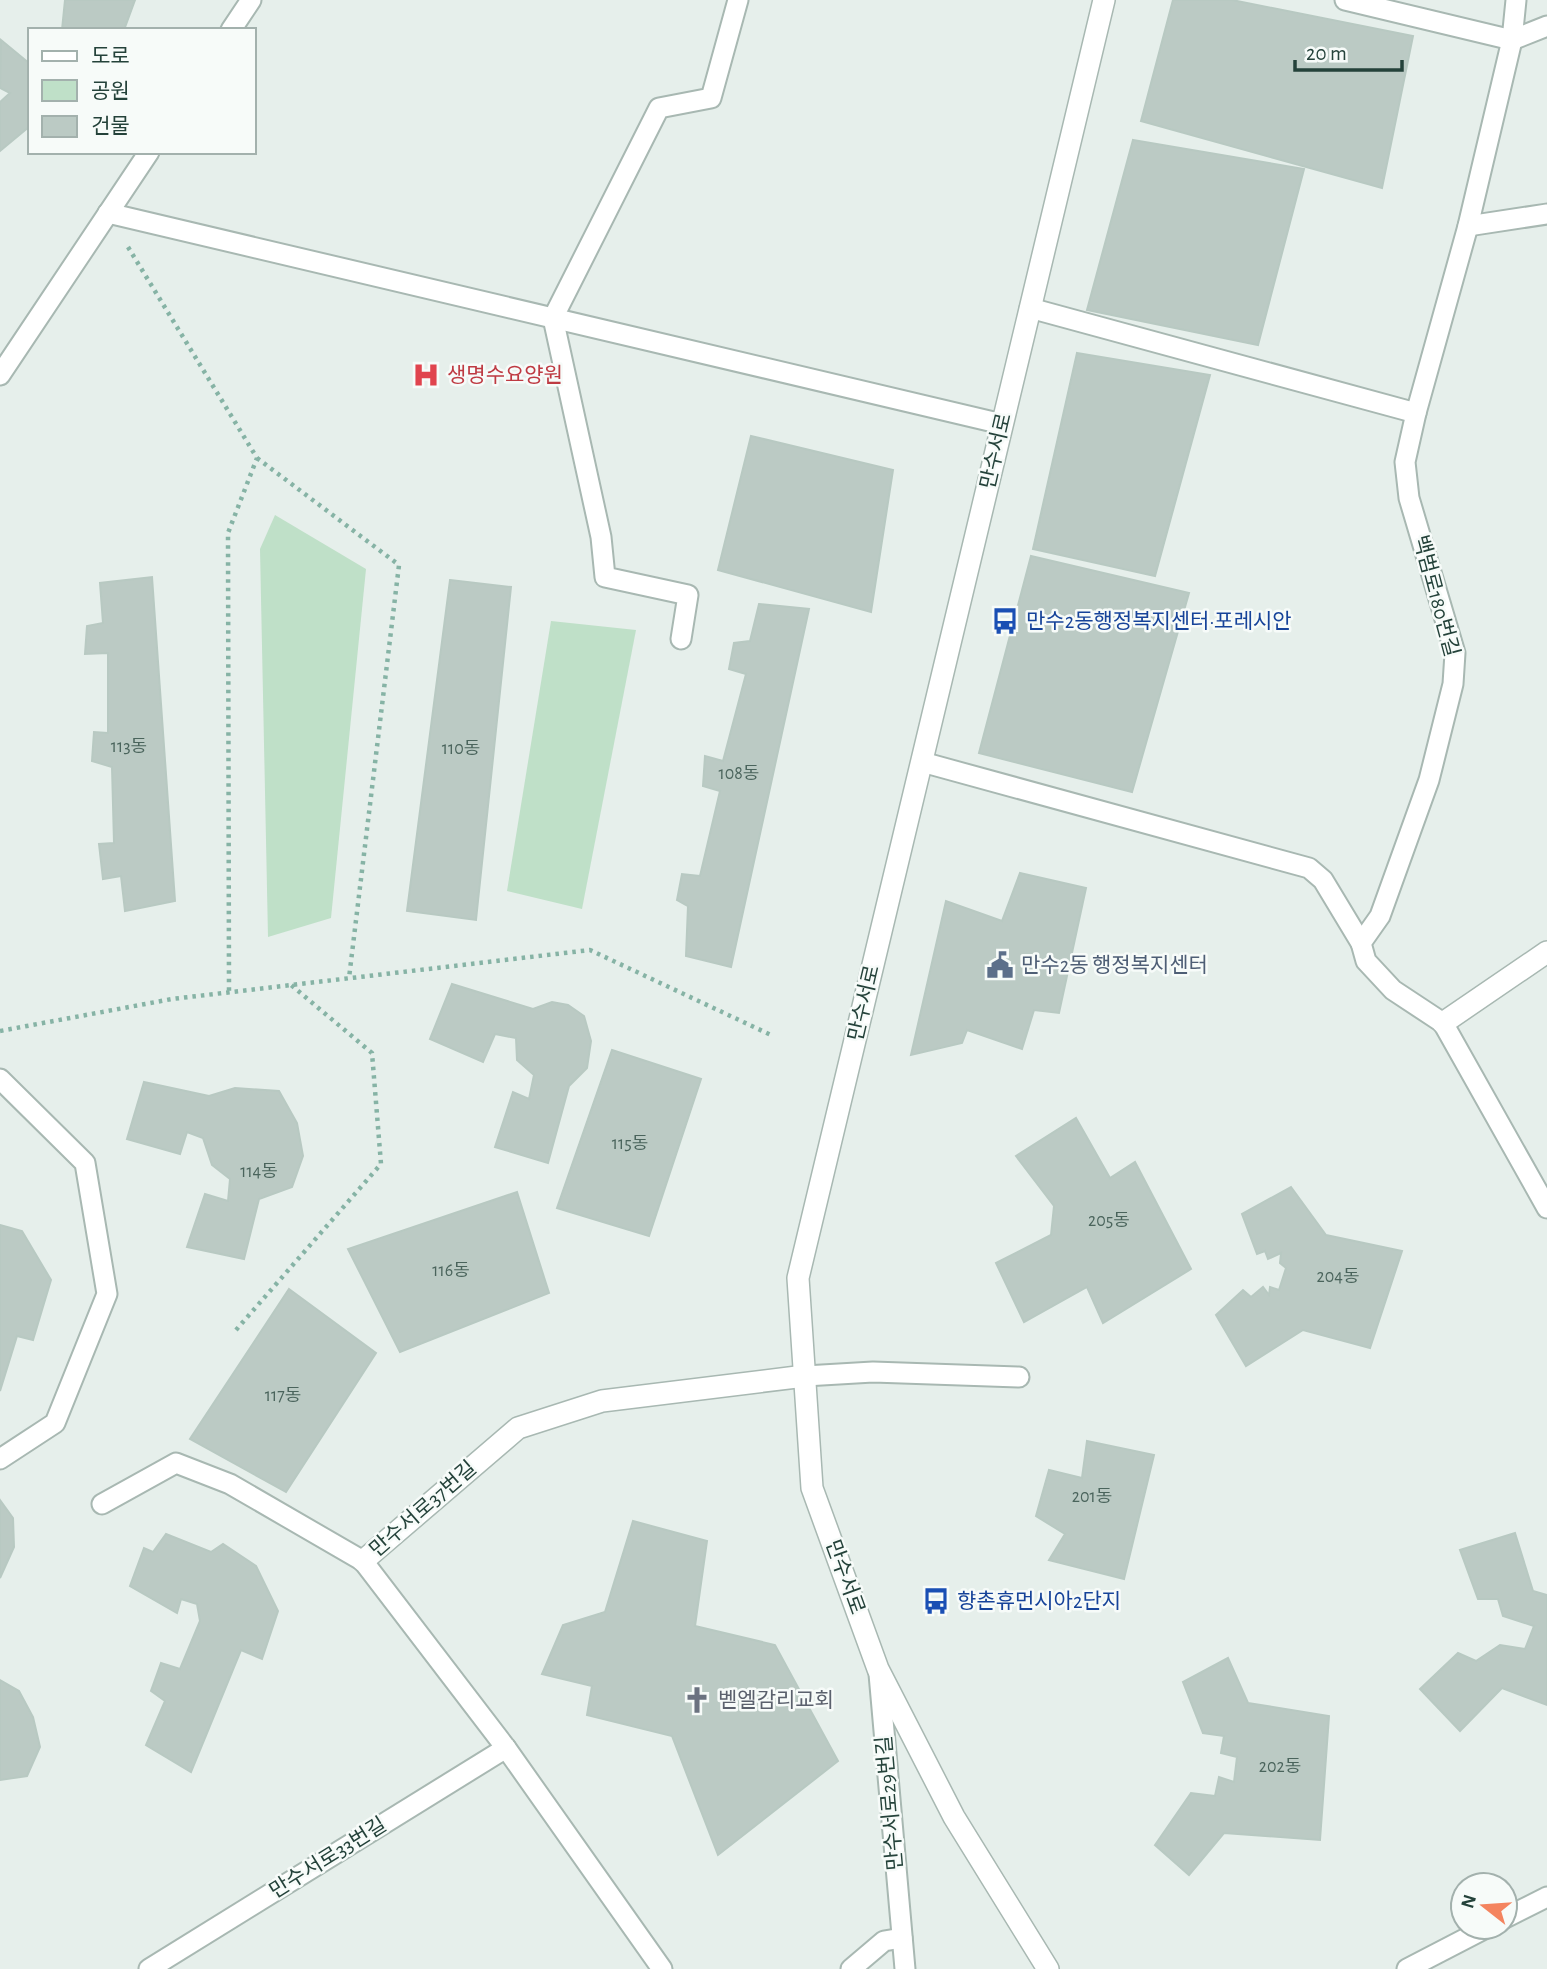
<svg xmlns="http://www.w3.org/2000/svg" width="1547" height="1969" font-family="'Alegreya Sans','Noto Sans KR',sans-serif">
<rect width="100%" height="100%" fill="#e6efeb"/>
<!-- green -->
<g fill="#bfe0c8">
<polygon points="275,515 366,569 331,918 268,937 260,549"/>
<polygon points="551,621 636,630 582,909 507,891"/>
</g>
<!-- building -->
<g fill="#bbcac4" stroke="#b8c9c2" stroke-width="2">
<polygon points="65,0 135,0 124,30 62,30"/>
<polygon points="1173,0 1232,0 1413,36 1382,188 1141,121"/>
<polygon points="1,40 30,64 30,126 0,151 0,102 10,93 0,88"/>
<polygon points="1133,140 1304,169 1258,345 1087,310"/>
<polygon points="1077,353 1210,375 1155,576 1033,549"/>
<polygon points="751,436 893,470 871,612 718,570"/>
<polygon points="1031,556 1189,593 1132,792 979,753"/>
<polygon points="152,577 175,901 125,911 121,876 103,879 99,844 114,843 112,767 92,761 94,732 108,733 108,653 85,654 87,626 103,623 100,583"/>
<polygon points="450,580 511,587 476,920 407,911"/>
<polygon points="759,604 809,609 731,967 686,956 688,906 677,900 682,874 700,876 720,791 703,786 705,756 723,761 746,674 729,669 734,643 750,641"/>
<polygon points="1020,873 1086,888 1059,1013 1034,1010 1022,1049 967,1030 962,1043 911,1055 946,901 1002,921"/>
<polygon points="452,984 533,1009 552,1002 568,1005 584,1016 591,1041 587,1068 569,1086 548,1163 495,1147 513,1092 529,1099 534,1075 517,1060 516,1038 495,1034 483,1062 430,1039"/>
<polygon points="612,1050 701,1079 649,1236 557,1208"/>
<polygon points="144,1082 209,1096 235,1088 279,1091 297,1123 303,1156 292,1187 259,1199 244,1259 187,1247 205,1194 228,1201 230,1179 212,1165 203,1138 187,1132 180,1154 127,1139"/>
<polygon points="1076,1118 1110,1178 1135,1162 1191,1269 1103,1323 1087,1287 1024,1322 996,1263 1051,1235 1054,1206 1016,1156"/>
<polygon points="1291,1187 1326,1235 1402,1251 1370,1348 1303,1330 1246,1366 1216,1315 1243,1290 1251,1297 1263,1287 1269,1295 1270,1287 1279,1290 1286,1268 1280,1263 1281,1253 1268,1259 1265,1251 1257,1254 1242,1214"/>
<polygon points="517,1192 549,1293 400,1352 348,1249"/>
<polygon points="0,1225 22,1231 51,1280 33,1340 17,1336 0,1391"/>
<polygon points="289,1289 376,1353 286,1492 190,1439"/>
<polygon points="1087,1441 1154,1455 1124,1579 1049,1560 1065,1534 1036,1516 1049,1470 1082,1478"/>
<polygon points="0,1500 13,1518 14,1547 0,1578"/>
<polygon points="633,1521 707,1541 695,1626 775,1645 838,1761 718,1855 672,1736 587,1715 592,1686 542,1674 563,1625 605,1612"/>
<polygon points="1515,1533 1533,1591 1547,1595 1547,1705 1502,1688 1460,1731 1420,1689 1458,1653 1476,1661 1500,1645 1525,1649 1534,1626 1503,1616 1498,1599 1478,1599 1460,1550"/>
<polygon points="166,1534 211,1552 223,1544 256,1566 278,1611 262,1659 241,1650 191,1772 146,1745 165,1701 151,1691 161,1663 180,1669 200,1621 197,1604 181,1599 177,1613 130,1586 144,1548 153,1552"/>
<polygon points="1228,1658 1248,1703 1329,1716 1320,1840 1224,1833 1189,1875 1155,1845 1191,1793 1215,1796 1219,1777 1234,1782 1237,1757 1221,1753 1224,1736 1203,1733 1183,1682"/>
<polygon points="0,1680 19,1691 33,1717 40,1747 27,1776 0,1780"/>
</g>
<g fill="none" stroke-linecap="round" stroke-linejoin="round">
<defs>
<g id="service">
<polyline points="1345,0 1512,40 1547,26"/>
<polyline points="1516,0 1512,40 1468,226 1416,413 1405,462 1409,498 1455,653 1453,684 1429,780 1380,916 1361,943 1366,961 1393,990 1443,1023 1547,1208"/>
<polyline points="231,30 251,0"/>
<polyline points="108,213 1002,424"/>
<polyline points="1468,226 1547,214"/>
<polyline points="1030,308 1416,413"/>
<polyline points="0,375 149,152"/>
<polyline points="681,639 688,595 605,577 601,537 553,318 659,108 711,98 738,0"/>
<polyline points="922,762 1309,868 1323,880 1361,943"/>
<polyline points="0,1079 85,1163 107,1294 55,1423 0,1459"/>
<polyline points="805,1376 873,1372 1019,1377"/>
<polyline points="102,1504 176,1463 230,1484 363,1561 506,1748 662,1969"/>
<polyline points="879,1674 905,1969"/>
<polyline points="1505,1918 1547,1897"/>
<polyline points="149,1969 506,1748"/>
<polyline points="851,1969 884,1941 902,1938"/>
<polyline points="1407,1969 1488,1927"/>
</g>
<g id="minor">
<polyline points="1443,1023 1547,952"/>
<polyline points="363,1561 518,1428 602,1401 805,1376"/>
</g>
<polyline id="tertiary" points="1048,1969 954,1817 878,1669 812,1488 798,1278 1104,0"/>
</defs>
<!-- service casing -->
<use href="#service" stroke="#a8b8b2" stroke-width="23"/>
<!-- minor casing -->
<use href="#minor" stroke="#a8b8b2" stroke-width="24"/>
<!-- tertiary casing -->
<use href="#tertiary" stroke="#a8b8b2" stroke-width="24"/>
<!-- path -->
<g stroke="#86b3a5" stroke-width="4.5" stroke-dasharray="3.5 5" stroke-linecap="butt">
<polyline points="128,247 257,458 228,533 229,992"/>
<polyline points="257,458 399,565 349,978"/>
<polyline points="0,1031 172,999 590,950 771,1035"/>
<polyline points="236,1330 381,1164 372,1053 291,985"/>
</g>
<!-- service -->
<use href="#service" stroke="#fff" stroke-width="19"/>
<!-- minor -->
<use href="#minor" stroke="#fff" stroke-width="21"/>
<!-- tertiary -->
<use href="#tertiary" stroke="#fff" stroke-width="21"/>
</g>
<!-- icons -->
<defs>
<symbol id="hospital-bare" viewBox="-9 -9 18 18"><path d="M-5-5h3v3.5h4V-5h3V5h-3V1.5h-4V5h-3Z" fill="#e0444e" stroke="#f7fbf9" stroke-width="2.5" paint-order="stroke"/></symbol>
<symbol id="bus-bare" viewBox="-9 -9 18 18"><path d="M-5-6H5V4H4V6H2V4H-2V6H-4V4H-5ZM-3.5-4V0h7V-4ZM-3.5 1.2v1.5H-2V1.2ZM2 1.2v1.5H3.5V1.2Z" fill="#1a4fb4" stroke="#f7fbf9" stroke-width="2.5" paint-order="stroke"/></symbol>
<symbol id="civic-bare" viewBox="-9 -9 18 18"><path d="M-.6-6.5H3V-4.5H.6V-3L4-1V1h2V6H-6V1h2V-1L-.6-3ZM-1.2 2.5V6h2.4V2.5Z" fill="#5c6f8a" stroke="#f7fbf9" stroke-width="2.5" paint-order="stroke"/></symbol>
<symbol id="church-bare" viewBox="-9 -9 18 18"><path d="M-1.2-6h2.4v3.5h3.3v2.4h-3.3V6h-2.4V-.1h-3.3v-2.4h3.3Z" fill="#6b7280" stroke="#f7fbf9" stroke-width="2.5" paint-order="stroke"/></symbol>
</defs>
<g fill-rule="evenodd">
<use href="#hospital-bare" x="407" y="356" width="38" height="38"/>
<use href="#bus-bare" x="986" y="602" width="38" height="38"/>
<use href="#civic-bare" x="981" y="946" width="38" height="38"/>
<use href="#bus-bare" x="917" y="1582" width="38" height="38"/>
<use href="#church-bare" x="678" y="1681" width="38" height="38"/>
</g>
<g text-anchor="middle" dominant-baseline="central" stroke-width="5" stroke-linejoin="round" paint-order="stroke">
<!-- number labels -->
<g font-size="18" fill="#4a645c">
<text x="129" y="747">113동</text>
<text x="461" y="749">110동</text>
<text x="739" y="774">108동</text>
<text x="630" y="1144">115동</text>
<text x="259" y="1172">114동</text>
<text x="1109" y="1221">205동</text>
<text x="451" y="1271">116동</text>
<text x="1338" y="1277">204동</text>
<text x="283" y="1396">117동</text>
<text x="1092" y="1497">201동</text>
<text x="1280" y="1767">202동</text>
</g>
<!-- health labels -->
<g font-size="21" fill="#be3a42" stroke="#f7fbf9" text-anchor="start">
<text x="447" y="375">생명수요양원</text>
</g>
<!-- street labels -->
<g font-size="21" fill="#24423a" stroke="#f7fbf9">
<text transform="translate(996 451) rotate(-77)">만수서로</text>
<text transform="translate(1436 596) rotate(75)">백범로180번길</text>
<text transform="translate(864 1003) rotate(-77)">만수서로</text>
<text transform="translate(423 1509) rotate(-41)">만수서로37번길</text>
<text transform="translate(845 1577) rotate(70)">만수서로</text>
<text transform="translate(890 1803) rotate(-95)">만수서로29번길</text>
<text transform="translate(328 1858) rotate(-32)">만수서로33번길</text>
</g>
<!-- transit labels -->
<g font-size="21" fill="#164399" stroke="#f7fbf9" text-anchor="start">
<text x="1026" y="621">만수2동행정복지센터·포레시안</text>
<text x="957" y="1601">향촌휴먼시아2단지</text>
</g>
<!-- service labels -->
<g font-size="21" fill="#4e5e75" stroke="#f7fbf9" text-anchor="start">
<text x="1021" y="965">만수2동 행정복지센터</text>
</g>
<!-- worship labels -->
<g font-size="21" fill="#5b616d" stroke="#f7fbf9" text-anchor="start">
<text x="718" y="1700">벧엘감리교회</text>
</g>
</g>
<!-- legend -->
<rect x="28" y="28" width="228" height="126" fill="#f7fbf9" stroke="#a3b1ad" stroke-width="2"/>
<rect x="42" y="51" width="35" height="10" fill="#ffffff" stroke="#a3b1ad" stroke-width="2"/>
<text x="91" y="63" font-size="21" fill="#24423a">도로</text>
<rect x="42" y="80" width="35" height="21" fill="#bfe0c8" stroke="#a3b1ad" stroke-width="2"/>
<text x="91" y="98" font-size="21" fill="#24423a">공원</text>
<rect x="42" y="116" width="35" height="21" fill="#bbcac4" stroke="#a3b1ad" stroke-width="2"/>
<text x="91" y="133" font-size="21" fill="#24423a">건물</text>
<!-- north arrow -->
<g transform="translate(1484 1906) rotate(287)"><circle r="33" fill="#f7fbf9" stroke="#a3b1ad" stroke-width="2"/>
<path d="M0-5L12 26L0 18L-12 26Z" fill="#f4845f"/>
<text y="-10" font-size="19" font-weight="bold" text-anchor="middle" fill="#24423a">N</text>
</g>
<!-- scale -->
<path d="M1295 60v10h107v-10" fill="none" stroke="#24423a" stroke-width="3.5"/>
<text x="1306" y="60" font-size="21" fill="#24423a" stroke="#f7fbf9" stroke-width="5" paint-order="stroke">20 m</text>
</svg>
